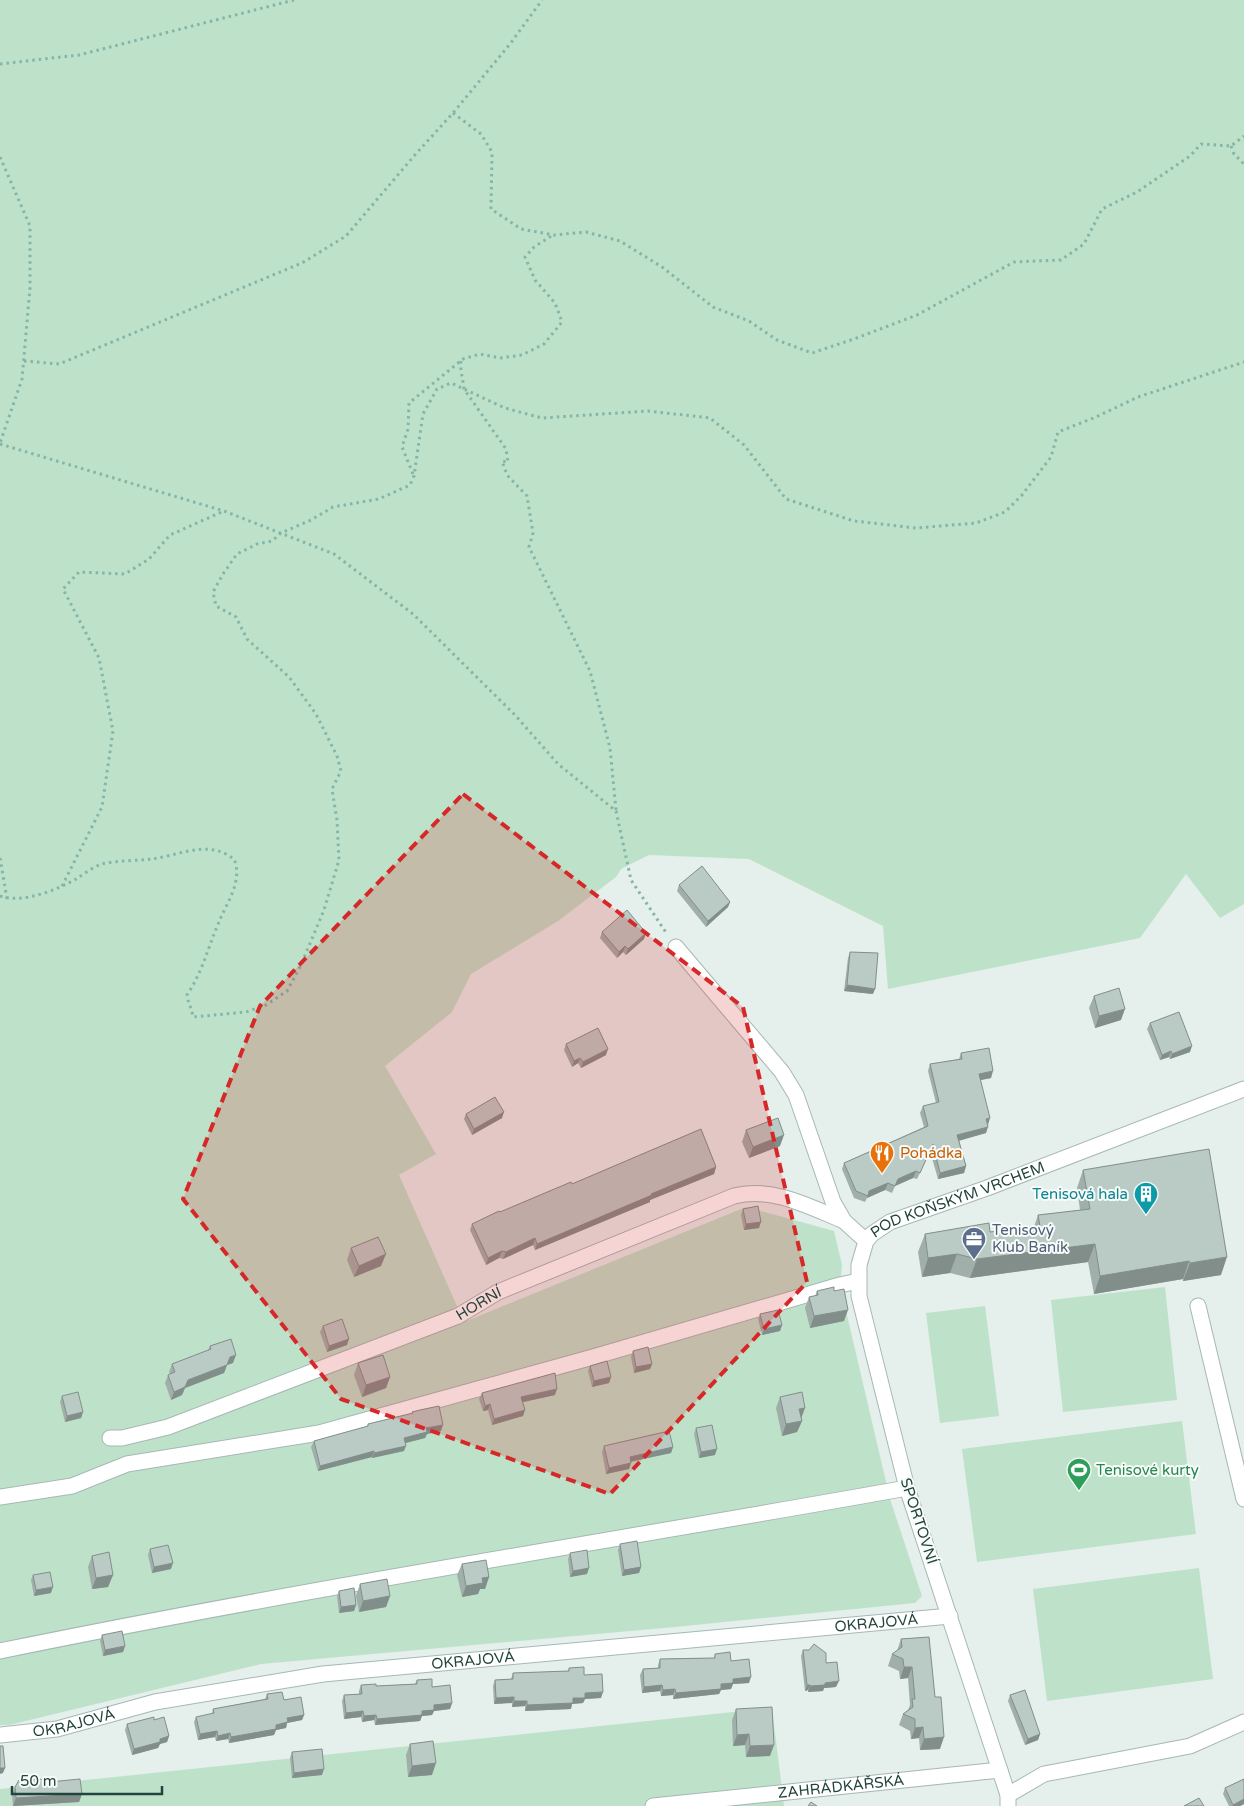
<svg xmlns="http://www.w3.org/2000/svg" width="1244" height="1806" font-family="'Varela Round',sans-serif">
<rect width="100%" height="100%" fill="#e5efec"/>
<!-- green -->
<g fill="#bde2c9">
<polygon points="0,0 1244,0 1244,904 1220,918 1186,874 1140,938 888,989 883,926 749,859 649,855 621,869 616,877 558,921 471,974 452,1012 385,1066 436,1154 399,1175 464,1322 746,1207 834,1231 842,1265 840,1285 890,1499 922,1596 915,1603 675,1627 261,1664 9,1725 0,1725"/>
<polygon points="1165,1287 1177,1400 1063,1412 1051,1300"/>
<polygon points="985,1306 999,1416 940,1423 926,1313"/>
<polygon points="1182,1421 1196,1534 977,1562 962,1449"/>
<polygon points="1199,1568 1213,1679 1047,1701 1033,1589"/>
<polygon points="772,1708 784,1806 0,1806 0,1789"/>
</g>
<g fill="none" stroke-linecap="round" stroke-linejoin="round">
<defs>
<g id="minor">
<polyline points="676,947 782,1072 796,1095 833,1202 844,1221 866,1241"/>
<polyline points="1198,1306 1244,1499"/>
<path id="s1" d="M110,1438H122L168,1427L458,1316L498,1292L734,1196C772,1186 810,1207 844,1221"/>
<polyline points="0,1497 72,1486 127,1464 319,1433 593,1357 840,1285 858,1281"/>
<path d="M0,1651C301,1589 605,1542 907,1488"/>
<path id="s2" d="M0,1735L57,1729L155,1702L323,1674L950,1616"/>
<polyline points="1008,1795 1044,1774 1190,1746 1244,1722"/>
<path id="s3" d="M653,1806L1000,1770"/>
<path id="s4" d="M1008,1806V1795L907,1488L859,1296V1265L866,1241L872,1234L890,1222L987,1188L1244,1089"/>
</g>
</defs>
<!-- minor casing -->
<use href="#minor" stroke="#a7b8b4" stroke-width="17"/>
<!-- path -->
<g stroke="#84b5a8" stroke-width="3" stroke-dasharray="2.5 4" stroke-linecap="butt">
<polyline points="0,64 79,55 294,0"/>
<polyline points="453,113 481,134 492,152 491,209 521,229 554,235 586,232 620,241 662,267 713,307 749,321 777,340 812,353 854,339 917,315 1014,262 1061,260 1084,244 1102,209 1137,192 1190,156 1201,144 1231,146 1244,136"/>
<polyline points="1231,146 1234,154 1244,164"/>
<polyline points="0,157 30,226 30,288 22,379 0,443"/>
<polyline points="24,361 59,364 302,263 346,236 414,156 453,113 510,44 542,0"/>
<path d="M461,361C460,371 463,379 464,389L506,449L508,462L502,461L507,475L527,496L533,533L529,547L590,671L610,748L616,810"/>
<polyline points="0,444 224,511 334,554 413,614 515,715 558,764 616,811 631,880 667,934"/>
<polyline points="413,474 402,447 408,429 409,403 463,359 480,354 500,358 522,355 544,344 562,322 555,303 535,280 525,257 534,247 553,235"/>
<polyline points="0,858 7,899"/>
<polyline points="62,886 102,807 113,731 99,658 63,589 79,572 125,574 149,559 170,535 224,511"/>
<path d="M0,896C22,904 57,890 76,879C84,874 93,867 102,864C118,860 136,861 152,859C175,856 203,842 226,854C231,857 235,859 236,865C240,886 226,904 219,922C208,947 203,971 187,995C188,1003 192,1009 193,1017L246,1012L266,1005L287,991L301,965L324,910L339,860L337,820L332,789L341,771L337,756L316,714L289,677L247,639L236,617L216,606L213,592L223,574L237,554L257,544L272,541L281,533L311,520L333,507L379,499L410,485L414,476L423,414L437,389L451,383L505,408L542,418L648,411L710,418L744,445L786,499L854,521L916,528L976,523L1005,512L1022,495L1051,457L1058,432L1096,417L1138,397L1244,362"/>
</g>
<!-- minor -->
<use href="#minor" stroke="#fff" stroke-width="15"/>
</g>
<!-- wall -->
<g fill="#a0afa9">
<polygon points="679,885 730,902 728,907 706,927 677,891"/>
<polygon points="602,932 646,933 644,939 626,955 623,952 617,958 600,938"/>
<polygon points="850,952 873,994 844,991 848,958"/>
<polygon points="1094,996 1121,1020 1095,1028 1089,1008"/>
<polygon points="1150,1023 1190,1052 1170,1059 1169,1057 1160,1060 1147,1029"/>
<polygon points="566,1044 606,1055 581,1068 578,1063 572,1067 564,1050"/>
<polygon points="961,1053 991,1078 980,1080 987,1125 986,1133 959,1140 966,1166 964,1173 938,1179 930,1151 917,1179 913,1178 895,1186 892,1193 885,1190 867,1198 865,1202 854,1198 842,1169 844,1163 924,1127 920,1113 923,1106 936,1103 928,1071 930,1064 959,1059"/>
<polygon points="466,1114 502,1118 472,1135 464,1119"/>
<polygon points="746,1130 780,1146 749,1158 742,1142"/>
<polygon points="716,1167 714,1174 650,1200 650,1202 535,1250 533,1245 503,1259 499,1258 486,1265 470,1230 472,1224 572,1184"/>
<polygon points="1083,1170 1221,1275 1183,1281 1183,1279 1094,1294 1088,1262 970,1278 950,1273 922,1277 918,1252 925,1234 990,1232 1034,1227 1038,1215 1080,1210 1077,1188"/>
<polygon points="743,1209 759,1228 744,1230 741,1215"/>
<polygon points="351,1248 381,1266 354,1277 347,1260"/>
<polygon points="817,1291 834,1291 844,1321 810,1328 805,1308 809,1297 815,1296"/>
<polygon points="760,1314 782,1325 780,1331 762,1335 758,1319"/>
<polygon points="323,1326 347,1345 327,1352 320,1332"/>
<polygon points="210,1346 233,1363 227,1365 224,1373 185,1388 182,1395 171,1400 165,1383 168,1375 170,1374 169,1372 172,1364 208,1350"/>
<polygon points="633,1351 652,1364 650,1369 634,1373 631,1357"/>
<polygon points="358,1363 390,1377 386,1388 362,1397 354,1375"/>
<polygon points="590,1366 611,1377 609,1383 592,1387 588,1371"/>
<polygon points="482,1393 555,1395 523,1402 523,1416 492,1425 488,1410 483,1411 479,1399"/>
<polygon points="62,1396 83,1412 81,1418 65,1422 60,1402"/>
<polygon points="780,1397 801,1419 802,1421 797,1432 782,1436 776,1408"/>
<polygon points="412,1412 441,1431 427,1434 425,1438 405,1443 404,1451 372,1458 372,1457 318,1471 311,1447 314,1441 367,1427 368,1424 411,1414"/>
<polygon points="696,1428 715,1455 699,1458 694,1434"/>
<polygon points="604,1446 673,1447 671,1453 631,1462 629,1469 606,1474 602,1452"/>
<polygon points="620,1544 641,1567 639,1573 622,1576 618,1550"/>
<polygon points="150,1549 171,1569 152,1573 148,1555"/>
<polygon points="570,1553 587,1574 570,1577 568,1559"/>
<polygon points="92,1556 113,1575 108,1587 92,1589 88,1567"/>
<polygon points="462,1564 489,1577 485,1589 480,1589 478,1594 462,1597 457,1575"/>
<polygon points="33,1575 51,1593 34,1596 31,1580"/>
<polygon points="360,1584 390,1596 386,1607 359,1612 356,1596"/>
<polygon points="339,1591 356,1605 354,1611 339,1613 337,1596"/>
<polygon points="102,1635 125,1646 123,1652 103,1656 100,1641"/>
<polygon points="929,1637 940,1749 920,1750 919,1738 911,1739 910,1731 899,1725 903,1714 908,1710 910,1705 908,1678 900,1679 899,1671 888,1666 892,1654 897,1651 901,1639"/>
<polygon points="803,1650 826,1663 836,1687 824,1688 823,1691 808,1692 808,1690 805,1691 801,1656"/>
<polygon points="715,1654 731,1661 749,1683 733,1684 731,1689 721,1690 719,1694 673,1699 673,1695 661,1696 660,1691 642,1693 640,1675 643,1669 658,1668 658,1665 660,1659 714,1658"/>
<polygon points="569,1668 584,1675 601,1698 585,1699 583,1703 572,1704 571,1709 525,1711 525,1706 512,1707 512,1703 494,1704 493,1686 495,1680 511,1679 513,1673 568,1671"/>
<polygon points="417,1680 432,1687 452,1703 450,1709 434,1711 432,1715 422,1716 420,1721 375,1725 374,1720 362,1722 361,1717 344,1719 342,1701 344,1695 359,1694 359,1691 361,1685 376,1686 415,1684"/>
<polygon points="267,1694 284,1700 304,1715 302,1720 287,1723 286,1728 276,1730 274,1735 229,1743 228,1739 216,1741 215,1737 198,1740 194,1722 196,1717 212,1714 213,1709 265,1699"/>
<polygon points="1010,1695 1040,1734 1038,1740 1025,1745 1008,1701"/>
<polygon points="736,1709 770,1756 746,1757 745,1745 733,1746 732,1720"/>
<polygon points="154,1720 169,1736 167,1742 160,1744 158,1748 132,1755 125,1730 127,1724"/>
<polygon points="410,1744 432,1775 408,1777 406,1755"/>
<polygon points="292,1752 322,1775 292,1778 290,1758"/>
<polygon points="1244,1779 1244,1804 1240,1806 1229,1806 1223,1794 1225,1788"/>
<polygon points="49,1782 82,1794 79,1802 13,1806 12,1795 15,1787"/>
</g>
<!-- shaded-wall -->
<g fill="#828e8a">
<polygon points="730,902 728,907 706,927 708,921"/>
<polygon points="646,933 644,939 626,955 628,949"/>
<polygon points="625,946 623,952 617,958 619,952"/>
<polygon points="847,985 875,989 873,994 844,991"/>
<polygon points="1125,1009 1121,1020 1095,1028 1099,1016"/>
<polygon points="1192,1046 1190,1052 1170,1059 1172,1054"/>
<polygon points="608,1049 606,1055 581,1068 583,1062"/>
<polygon points="1171,1051 1169,1057 1160,1060 1162,1055"/>
<polygon points="580,1058 578,1063 572,1067 574,1061"/>
<polygon points="993,1071 991,1078 976,1081 979,1074"/>
<polygon points="504,1112 502,1118 472,1135 474,1129"/>
<polygon points="990,1118 988,1125 986,1119"/>
<polygon points="988,1127 986,1133 955,1142 957,1135"/>
<polygon points="784,1135 780,1146 749,1158 753,1147"/>
<polygon points="966,1166 964,1173 938,1179 940,1173"/>
<polygon points="716,1167 714,1174 650,1200 650,1202 535,1250 537,1244 651,1194"/>
<polygon points="916,1171 913,1178 895,1186 892,1193 898,1179"/>
<polygon points="888,1183 885,1190 867,1198 869,1191"/>
<polygon points="761,1222 759,1228 744,1230 746,1224"/>
<polygon points="535,1238 533,1245 503,1259 506,1252"/>
<polygon points="1095,1244 1088,1262 970,1278 977,1259"/>
<polygon points="502,1251 499,1258 486,1265 488,1258"/>
<polygon points="386,1254 381,1266 354,1277 359,1266"/>
<polygon points="957,1254 950,1273 922,1277 928,1258"/>
<polygon points="1227,1257 1221,1275 1183,1281 1190,1263"/>
<polygon points="1189,1261 1183,1279 1094,1294 1100,1276"/>
<polygon points="848,1310 844,1321 810,1328 814,1316"/>
<polygon points="782,1325 780,1331 762,1335 764,1329"/>
<polygon points="349,1339 347,1345 327,1352 329,1346"/>
<polygon points="236,1355 233,1363 227,1365 224,1373 185,1388 182,1395 171,1400 174,1392 188,1380 230,1357"/>
<polygon points="652,1364 650,1369 634,1373 636,1367"/>
<polygon points="390,1377 386,1388 362,1397 366,1385"/>
<polygon points="611,1377 609,1383 592,1387 594,1381"/>
<polygon points="557,1389 555,1395 519,1403 521,1397"/>
<polygon points="490,1404 488,1410 483,1411 485,1406"/>
<polygon points="805,1408 801,1419 799,1409"/>
<polygon points="525,1410 523,1416 492,1425 494,1419"/>
<polygon points="83,1412 81,1418 65,1422 67,1416"/>
<polygon points="802,1421 797,1432 782,1436 786,1424"/>
<polygon points="443,1425 441,1431 427,1434 425,1438 402,1444 404,1438 426,1428"/>
<polygon points="406,1446 404,1451 372,1458 374,1453"/>
<polygon points="673,1447 671,1453 628,1462 630,1457"/>
<polygon points="717,1449 715,1455 699,1458 701,1452"/>
<polygon points="374,1451 372,1457 318,1471 320,1466"/>
<polygon points="631,1463 629,1469 606,1474 609,1468"/>
<polygon points="173,1563 171,1569 152,1573 154,1567"/>
<polygon points="641,1567 639,1573 622,1576 624,1570"/>
<polygon points="589,1568 587,1574 570,1577 573,1571"/>
<polygon points="113,1575 108,1587 92,1589 96,1578"/>
<polygon points="489,1577 485,1589 480,1589 478,1594 462,1597 466,1586 482,1578"/>
<polygon points="53,1587 51,1593 34,1596 36,1590"/>
<polygon points="390,1596 386,1607 359,1612 363,1601"/>
<polygon points="356,1605 354,1611 339,1613 341,1607"/>
<polygon points="125,1646 123,1652 103,1656 105,1650"/>
<polygon points="904,1667 912,1667 908,1678 900,1679"/>
<polygon points="751,1677 749,1683 733,1684 731,1689 721,1690 719,1694 673,1699 676,1693 733,1679"/>
<polygon points="839,1681 836,1687 824,1688 823,1691 808,1692 810,1686 825,1683"/>
<polygon points="662,1685 660,1691 642,1693 644,1687"/>
<polygon points="807,1685 810,1685 808,1690 805,1691"/>
<polygon points="675,1689 673,1695 661,1696 663,1690"/>
<polygon points="603,1692 601,1698 585,1699 583,1703 572,1704 571,1709 525,1711 527,1705 573,1698 585,1693"/>
<polygon points="514,1697 512,1703 494,1704 496,1698"/>
<polygon points="514,1701 527,1701 525,1706 512,1707"/>
<polygon points="452,1703 450,1709 434,1711 432,1715 422,1716 420,1721 375,1725 377,1719 422,1711 434,1705"/>
<polygon points="363,1711 361,1717 344,1719 346,1713"/>
<polygon points="304,1715 302,1720 287,1723 286,1728 276,1730 274,1735 229,1743 231,1737 276,1725 287,1718"/>
<polygon points="376,1715 374,1720 362,1722 364,1716"/>
<polygon points="923,1727 919,1738 911,1739 915,1728"/>
<polygon points="217,1731 215,1737 198,1740 200,1734"/>
<polygon points="230,1733 228,1739 216,1741 218,1736"/>
<polygon points="749,1734 745,1745 733,1746 737,1735"/>
<polygon points="1040,1734 1038,1740 1025,1745 1028,1739"/>
<polygon points="169,1736 167,1742 160,1744 158,1748 132,1755 134,1749"/>
<polygon points="944,1737 940,1749 920,1750 924,1739"/>
<polygon points="774,1745 770,1756 746,1757 750,1746"/>
<polygon points="436,1763 432,1775 408,1777 412,1766"/>
<polygon points="0,1768 5,1768 3,1773 0,1774"/>
<polygon points="324,1769 322,1775 292,1778 294,1773"/>
<polygon points="82,1794 79,1802 13,1806 16,1798"/>
<polygon points="1244,1799 1244,1804 1240,1806 1233,1806 1233,1805"/>
</g>
<!-- building -->
<g fill="#bacbc5" stroke="#828e8a">
<polygon points="702,866 730,902 708,921 679,885"/>
<polygon points="627,910 646,933 628,949 625,946 619,952 602,932"/>
<polygon points="850,952 878,953 875,989 847,985"/>
<polygon points="1119,988 1125,1009 1099,1016 1094,996"/>
<polygon points="1179,1012 1192,1046 1172,1054 1171,1051 1162,1055 1150,1023"/>
<polygon points="598,1028 608,1049 583,1062 580,1058 574,1061 566,1044"/>
<polygon points="989,1048 993,1071 979,1074 990,1118 986,1119 988,1127 957,1135 966,1166 940,1173 933,1144 920,1173 916,1171 898,1179 895,1186 888,1183 869,1191 868,1196 856,1191 844,1163 928,1126 923,1106 939,1102 930,1064 962,1059 961,1053"/>
<polygon points="495,1097 504,1112 474,1129 466,1114"/>
<polygon points="778,1118 784,1135 753,1147 746,1130"/>
<polygon points="701,1129 716,1167 651,1194 652,1195 537,1244 535,1238 506,1252 502,1251 488,1258 472,1224 499,1211 500,1212 571,1182 572,1184"/>
<polygon points="1209,1149 1227,1257 1190,1263 1189,1261 1100,1276 1095,1244 977,1259 957,1254 928,1258 925,1234 989,1223 990,1232 1040,1226 1038,1215 1090,1209 1083,1170"/>
<polygon points="758,1206 761,1222 746,1224 743,1209"/>
<polygon points="378,1237 386,1254 359,1266 351,1248"/>
<polygon points="834,1287 834,1291 844,1289 848,1310 814,1316 809,1297 818,1295 817,1291"/>
<polygon points="778,1310 782,1325 764,1329 760,1314"/>
<polygon points="342,1319 349,1339 329,1346 323,1326"/>
<polygon points="231,1339 236,1355 230,1357 227,1365 188,1380 185,1387 174,1392 168,1375 175,1372 172,1364 211,1349 210,1346"/>
<polygon points="648,1347 652,1364 636,1367 633,1351"/>
<polygon points="383,1355 390,1377 366,1385 358,1363"/>
<polygon points="607,1361 611,1377 594,1381 590,1366"/>
<polygon points="555,1373 557,1389 521,1397 525,1410 494,1419 490,1404 485,1406 482,1393"/>
<polygon points="78,1392 83,1412 67,1416 62,1396"/>
<polygon points="802,1392 805,1408 799,1409 802,1421 786,1424 780,1397"/>
<polygon points="439,1406 443,1425 426,1428 427,1432 404,1438 406,1446 374,1453 374,1451 320,1466 314,1441 368,1426 368,1424 413,1413 412,1412 420,1410"/>
<polygon points="712,1425 717,1449 701,1452 696,1428"/>
<polygon points="669,1431 673,1447 630,1457 631,1463 609,1468 604,1446"/>
<polygon points="637,1541 641,1567 624,1570 620,1544"/>
<polygon points="168,1545 173,1563 154,1567 150,1549"/>
<polygon points="587,1550 589,1568 573,1571 570,1553"/>
<polygon points="109,1552 113,1575 96,1578 92,1556"/>
<polygon points="486,1560 489,1577 482,1578 483,1583 466,1586 462,1564"/>
<polygon points="50,1572 53,1587 36,1590 33,1575"/>
<polygon points="387,1579 390,1596 363,1601 360,1584"/>
<polygon points="354,1588 356,1605 341,1607 339,1591"/>
<polygon points="122,1631 125,1646 105,1650 102,1635"/>
<polygon points="929,1637 935,1697 941,1697 944,1737 924,1739 923,1727 915,1728 915,1719 903,1714 913,1707 912,1699 915,1699 912,1667 904,1667 903,1659 892,1654 902,1647 901,1639"/>
<polygon points="814,1644 826,1653 826,1663 837,1662 839,1681 825,1683 825,1685 810,1686 810,1685 807,1685 803,1650 809,1650"/>
<polygon points="730,1652 731,1661 749,1659 751,1677 733,1679 733,1683 721,1684 721,1689 676,1693 675,1689 663,1690 662,1685 644,1687 643,1669 660,1668 660,1659 715,1658 715,1654"/>
<polygon points="584,1667 584,1675 602,1674 603,1692 585,1693 585,1698 573,1698 573,1703 527,1705 527,1701 514,1701 514,1697 496,1698 495,1680 513,1679 513,1673 569,1671 569,1668"/>
<polygon points="432,1679 432,1687 450,1685 452,1703 434,1705 434,1710 422,1711 422,1715 377,1719 376,1715 364,1716 363,1711 346,1713 344,1695 362,1694 361,1685 376,1684 376,1686 417,1684 417,1680"/>
<polygon points="1025,1690 1040,1734 1028,1739 1010,1695"/>
<polygon points="282,1692 284,1700 301,1697 304,1715 287,1718 288,1722 276,1725 276,1729 231,1737 230,1733 218,1736 217,1731 200,1734 196,1717 214,1713 213,1709 268,1699 267,1694"/>
<polygon points="772,1707 774,1745 750,1746 749,1734 737,1735 736,1709"/>
<polygon points="154,1717 154,1720 164,1717 169,1736 160,1739 160,1742 134,1749 127,1724"/>
<polygon points="433,1741 436,1763 412,1766 410,1744"/>
<polygon points="0,1746 3,1746 5,1768 0,1768"/>
<polygon points="322,1749 324,1769 294,1773 292,1752"/>
<polygon points="48,1779 49,1782 80,1779 82,1794 16,1798 15,1787 19,1780"/>
<polygon points="1244,1779 1244,1799 1233,1805 1225,1788"/>
<polygon points="1199,1798 1204,1806 1184,1806"/>
<polygon points="811,1802 817,1806 808,1806"/>
</g>
<!-- marked area -->
<path fill="#d62828" fill-opacity="0.2" stroke="#d62828" stroke-width="4" stroke-dasharray="10 6" stroke-linejoin="round" d="M463,794L743,1007L807,1282L610,1494L341,1399L183,1199L260,1006Z"/>
<!-- icons -->
<defs>
<symbol id="restaurant-pin" viewBox="-11 -11 22 30"><path d="M0 17L-7.5 6A9.5 9.5 0 1 1 7.5 6Z" fill="#e8710a" stroke="#f7fbf9"/><path d="M-5-6h1v4h1v-4h1v4h1v-4h1v5L-1.5 .5V6h-2V.5L-5-1ZM5-6V6H3V1.5H1.5Q1.5-4 5-6Z" fill="#fff"/></symbol>
<symbol id="building-pin" viewBox="-11 -11 22 30"><path d="M0 17L-7.5 6A9.5 9.5 0 1 1 7.5 6Z" fill="#0f9aa8" stroke="#f7fbf9"/><path d="M-4-6H4V6H1V3H-1V6H-4ZM-2.5-4.3h1.7v1.8h-1.7ZM.8-4.3h1.7v1.8H.8ZM-2.5-1h1.7V.8h-1.7ZM.8-1h1.7V.8H.8Z" fill="#fff"/></symbol>
<symbol id="office-pin" viewBox="-11 -11 22 30"><path d="M0 17L-7.5 6A9.5 9.5 0 1 1 7.5 6Z" fill="#5c6f8a" stroke="#f7fbf9"/><path d="M-6-3h4V-5.5h4V-3h4V5H-6ZM-1-4.5V-3h2v-1.5ZM-6 0V1H6V0Z" fill="#fff"/></symbol>
<symbol id="stadium-pin" viewBox="-11 -11 22 30"><path d="M0 17L-7.5 6A9.5 9.5 0 1 1 7.5 6Z" fill="#2e9e5b" stroke="#f7fbf9"/><path d="M0-5a6.5 5 0 1 0 0 10a6.5 5 0 1 0 0-10ZM-3.5-1.8h7v3.6h-7Z" fill="#fff"/></symbol>
</defs>
<g fill-rule="evenodd">
<use href="#restaurant-pin" x="868" y="1139" width="28" height="38"/>
<use href="#building-pin" x="1132" y="1180" width="28" height="38"/>
<use href="#office-pin" x="960" y="1225" width="28" height="38"/>
<use href="#stadium-pin" x="1065" y="1456" width="28" height="38"/>
</g>
<g text-anchor="middle" dominant-baseline="central" stroke-width="4" stroke-linejoin="round" paint-order="stroke">
<!-- food labels -->
<g font-size="15" fill="#c56008" stroke="#f7fbf9" text-anchor="start">
<text x="900" y="1153">Pohádka</text>
</g>
<!-- culture labels -->
<g font-size="15" fill="#0d838f" stroke="#f7fbf9" text-anchor="end">
<text x="1128" y="1194">Tenisová hala</text>
</g>
<!-- street labels -->
<g font-size="15" fill="#22443c" stroke="#f7fbf9">
<text stroke="none"><textPath href="#s4" startOffset="690">POD KOŇSKÝM VRCHEM</textPath></text>
<text stroke="none"><textPath href="#s1" startOffset="394">HORNÍ</textPath></text>
<text transform="translate(919 1521) rotate(72)">SPORTOVNÍ</text>
<text stroke="none"><textPath href="#s2" startOffset="885">OKRAJOVÁ</textPath></text>
<text stroke="none"><textPath href="#s2" startOffset="480">OKRAJOVÁ</textPath></text>
<text stroke="none"><textPath href="#s2" startOffset="75">OKRAJOVÁ</textPath></text>
<text stroke="none"><textPath href="#s3" startOffset="189">ZAHRÁDKÁŘSKÁ</textPath></text>
</g>
<!-- service labels -->
<g font-size="15" fill="#4e5e75" stroke="#f7fbf9" text-anchor="start">
<text x="992" y="1230">Tenisový<tspan x="992" dy="17">Klub Baník</tspan></text>
</g>
<!-- leisure labels -->
<g font-size="15" fill="#27864d" stroke="#f7fbf9" text-anchor="start">
<text x="1096" y="1470">Tenisové kurty</text>
</g>
</g>
<!-- scale -->
<path d="M12 1786v8h150v-8" fill="none" stroke="#22443c" stroke-width="2.5"/>
<text x="20" y="1786" font-size="15" fill="#22443c" stroke="#f7fbf9" stroke-width="4" paint-order="stroke">50 m</text>
</svg>
